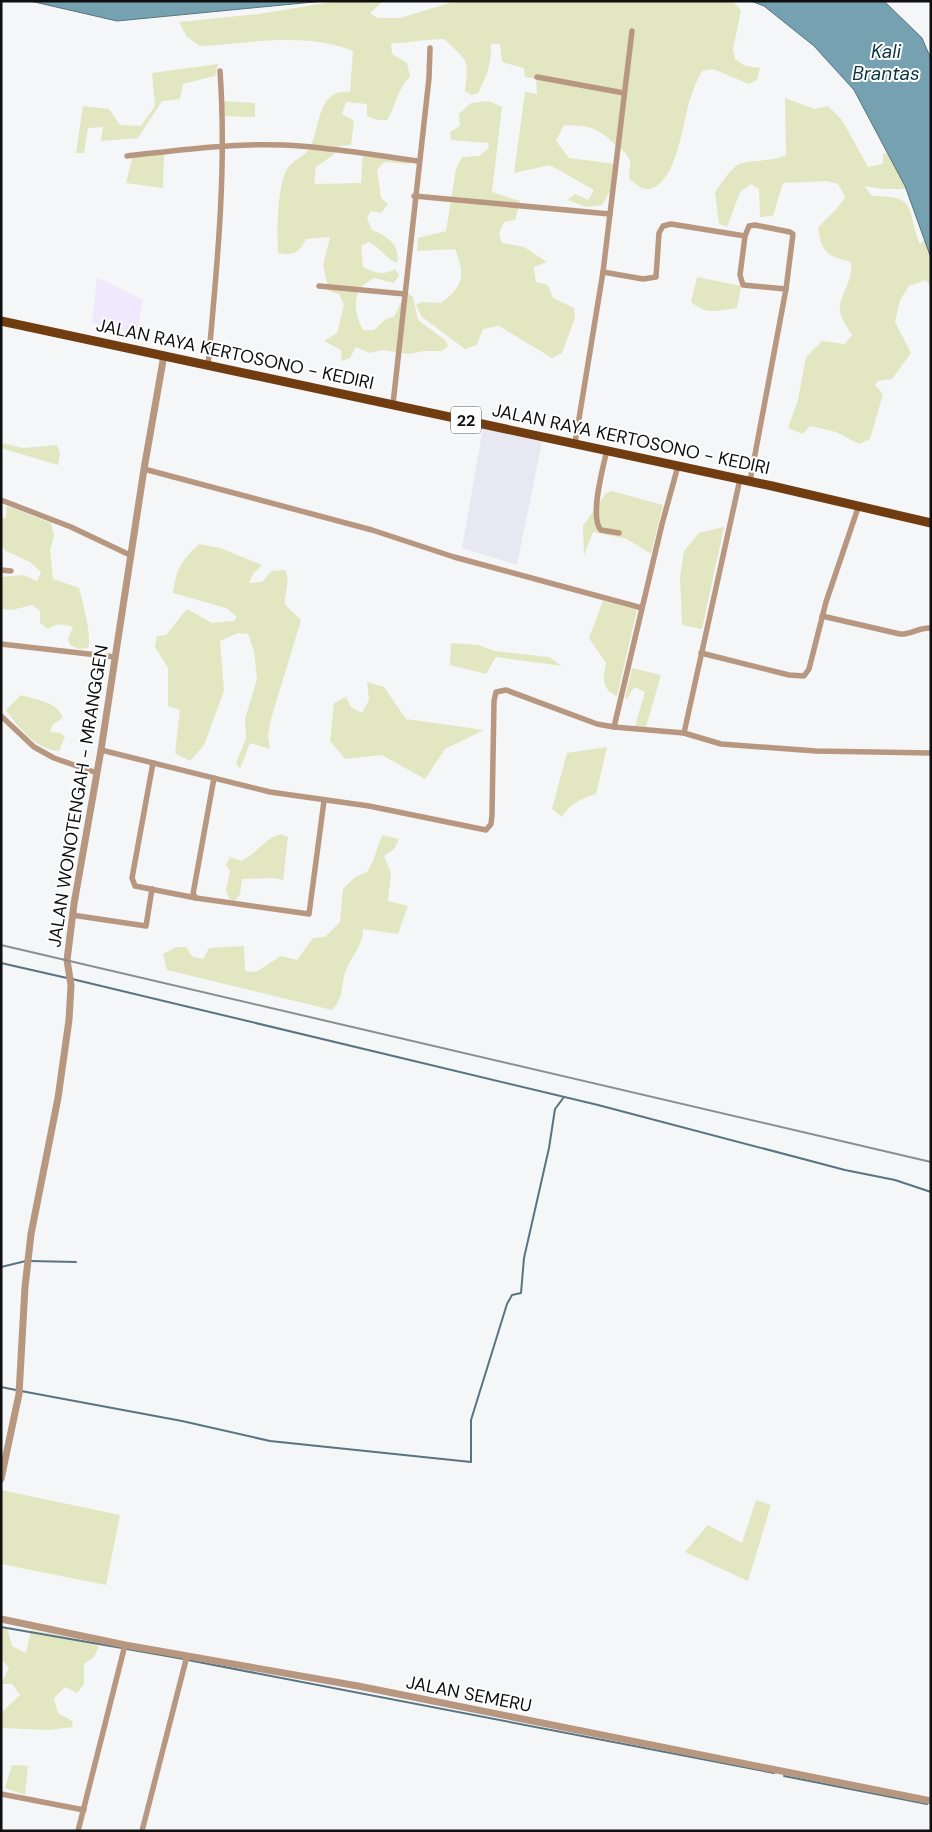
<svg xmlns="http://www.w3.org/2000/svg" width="932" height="1832" font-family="'DM Sans',sans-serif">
<rect width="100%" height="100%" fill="#f5f6f8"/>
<!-- commercial -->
<polygon fill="#f0e8fd" points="97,277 143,300 137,334 92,323"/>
<!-- built -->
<polygon fill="#e7e8f2" points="483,428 542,442 517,565 462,548"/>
<!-- green -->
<g fill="#e2e7c1">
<path d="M337,1H383L370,13L377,18H400L456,1H733L741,11L733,49L735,59L745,66L760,68L757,80L749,84L713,69L702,71C696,82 692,92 689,103C682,126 677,180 651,189C643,191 636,184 630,180C628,173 631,167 630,161C628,154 622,150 617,146C597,127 591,126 564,125L556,141L569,158L615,164L610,191L602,205L586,207L568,200L575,194L588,200L594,190L550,165L514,173L525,92L537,94L536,79L525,77L524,68L502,62L500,44H491C492,62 486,78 478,93L471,95L465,91C469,58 468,62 444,39C426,39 409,43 391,43L392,54L407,63L410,77C398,87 396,106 387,120H378L367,116V104L346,102L342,114L354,121L351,145L339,146L333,155L316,167L314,184L361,183L363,152L410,157L409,164L384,162L377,170L381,198L388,204L381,213L371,211L367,218L372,230C387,236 401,245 397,263C385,258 381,248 369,242L361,246L363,267C374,273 383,276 395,269L399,275L394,283L374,278L359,288C354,304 355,316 363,330H374L386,319L394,317L406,292L413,297L418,320L445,340L448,346L442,351H424L409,354L382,350L370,353L356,347L350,358L342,361L341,350L324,341L337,333L344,305L339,294L329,291L323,265L330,237L306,239C299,253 294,256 278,253C277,230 277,194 285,173C291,159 304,158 309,149C322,126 316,88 350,92L353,51C305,32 250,43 200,46L187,37L179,22L259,14Z"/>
<polygon points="218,64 215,76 183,84 180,99 162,101 138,138 101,141 103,127 88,128 84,153 76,153 83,106 109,109 120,125 141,126 155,106 152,73"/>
<path d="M785,98L814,109L828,106L842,120L868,167L883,164V155L894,145L916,189H884L864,186L872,196C919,197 905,206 920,244L931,233V288L926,280L909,286L900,300L895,322L911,353L892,379L878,381L875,385L883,394L870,439L859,444L836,432L810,426L803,434L788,428L798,400L806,357L822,341L845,344L852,335C847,327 838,315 840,305C844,287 852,283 851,262C827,256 822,253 818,228C827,217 838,210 845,197L838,184L826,181L783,183L773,216L760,217L759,189L751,184L740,192L727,227L719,224L715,192C722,183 729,170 739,164C747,160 772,162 786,155Z"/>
<polygon points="219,101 255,103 255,117 219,116"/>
<path d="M489,101L502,107L492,192L520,201L515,220L504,222L499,234L502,243L524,247L547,262L534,267L536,282L548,285L553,298L574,308L575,318L562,353L552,358L499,326L483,329L477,345L465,349L422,317L416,305L421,302L441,303C463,286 466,276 455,249L417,251L418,238L446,231L456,169L462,157L479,156L489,148L488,143L451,140L450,132L460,126L459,114L471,103Z"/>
<polygon points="164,151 163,188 126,183 133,155"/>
<path d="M697,277L741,286L737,308C716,310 709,316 691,302Z"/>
<polygon points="1,443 23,448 57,445 60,454 58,465 1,448"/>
<polygon points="612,491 663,505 651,554 627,539 593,532 584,555 583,526 606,493"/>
<path d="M7,506L51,523L54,536L50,550L53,579L79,588C83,603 92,635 88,648L79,649L70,645L68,639L73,627C63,624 57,623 48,629L40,623V611L32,605L12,610L1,609V577L24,575L37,581L41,572L30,562L6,551L1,546V518H6Z"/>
<polygon points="724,527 702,629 682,625 680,577 684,551 699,533"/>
<path d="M199,544L220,548L262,565L253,574L249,583L262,582L272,571L285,570C291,580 284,594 285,605L301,620L271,719L268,735L270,749L250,743L240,769L236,763L246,739L245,719L257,679L254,651L248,634L238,633L220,641L224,691L204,745L190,761L175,753L180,710L168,706V668L155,647L157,636L166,635L187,609L212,623L234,621L237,617L226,608L173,593C176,569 182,560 199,544Z"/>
<path d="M603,601L637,610L617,696C601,689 603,678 606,663L589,638Z"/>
<polygon points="451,643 478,645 495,651 549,657 562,666 496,657 486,674 450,665"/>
<polygon points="632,668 661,675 646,727 635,726 645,692 634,687 627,699 625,698"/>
<polygon points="367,682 384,687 406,719 484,730 445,749 425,779 382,755 345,759 330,741 334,703 346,697 351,707 362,713 369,700"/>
<path d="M21,695C37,700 58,702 63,718L53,724L50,732L60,733L65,737L59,751C35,749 19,728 6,710Z"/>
<path d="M607,747L596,794C581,799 570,803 562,817L552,809L567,753Z"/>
<path d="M281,834L288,837L283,880L274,878L242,879L240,894L235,901L229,899L226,890L230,871L226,865L230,857L241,861C258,853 266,837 281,834Z"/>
<path d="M382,835L399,839L394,849L384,856L391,873L388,901L408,906L398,934L363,929C363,947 350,957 345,973C340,989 345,996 332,1010L167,970L163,954L176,947H186L193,957L203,959L209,948L244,946L245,971L256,972L281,956L297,960L313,938L325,937L340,922L343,889L355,877L367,872L373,861Z"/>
<polygon points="1,1490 120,1515 106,1585 1,1564"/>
<polygon points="756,1500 771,1505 748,1581 685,1552 708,1525 742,1543"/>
<polygon points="1,1626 7,1627 12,1646 26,1653 31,1630 93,1642 99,1647 93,1658 84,1664 84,1684 77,1693 65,1687 54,1698 58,1713 72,1721 73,1727 49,1730 1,1728 1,1713 20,1695 12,1684 1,1684 9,1668 1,1659"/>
<polygon points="12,1765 28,1766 25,1795 5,1788"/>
</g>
<!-- water -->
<g fill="#76a1b0" stroke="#577580">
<polygon points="30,1 324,1 117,21"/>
<polygon points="751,1 884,1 922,38 931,59 931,258 905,186 854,90 814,46 764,6"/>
</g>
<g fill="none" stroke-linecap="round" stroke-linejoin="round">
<!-- stream -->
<g stroke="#577580" stroke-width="2">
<polyline points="1,963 67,978"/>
<polyline points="72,979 598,1105 845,1170 895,1180 931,1192"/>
<polyline points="30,1261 76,1262"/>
<polyline points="1,1267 26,1261"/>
<polyline points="1,1387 16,1390"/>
<polyline points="21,1391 182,1421 270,1441 471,1462 471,1420 507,1304 512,1295 521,1293 524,1258 549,1148 555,1109 564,1097"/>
<polyline points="1,1627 122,1648"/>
<polyline points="127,1649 184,1659"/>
<polyline points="188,1660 774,1773"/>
<polyline points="784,1776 927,1804 928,1802"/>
</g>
<!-- minor -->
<g stroke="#b89781" stroke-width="5.5">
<polyline points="537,77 624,93"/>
<path d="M127,156C179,150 232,143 284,145C329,147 374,155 418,161"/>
<polyline points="414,196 610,214"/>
<polyline points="745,236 749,226 755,225 790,232 793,234 786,289"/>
<polyline points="603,272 643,279 656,277 659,233 663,226 671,224 745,236 740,275 743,285 786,289 750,481"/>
<polyline points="319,286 405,294"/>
<path d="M208,365C217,267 227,169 220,71"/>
<polyline points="393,404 429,78 430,48"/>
<polyline points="575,443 603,272 632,31"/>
<path d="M607,450C603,467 589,518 601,530L619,533"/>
<polyline points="144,469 372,530 454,557 642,608"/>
<polyline points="1,500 71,527 130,555"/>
<polyline points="1,570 11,571"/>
<path d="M822,616L900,634C911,635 919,627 931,628"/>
<polyline points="1,644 115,657"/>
<polyline points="701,653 789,675 804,676 809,669 826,602 859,505"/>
<polyline points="1,716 34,747 54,758 97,773"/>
<polyline points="614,727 662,524 678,466"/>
<polyline points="684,733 721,744 816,751 931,753"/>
<polyline points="101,750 270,792 369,806 486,830 491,824 492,815 494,701 496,692 506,690 597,724 614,727 684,733 740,479"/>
<polyline points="153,763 132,878 135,886 196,898 309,914 324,801"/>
<polyline points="196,898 193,894 214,778"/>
<polyline points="72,915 146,926 152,889"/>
<polyline points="1,1794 84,1810"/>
<polyline points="78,1831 125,1645"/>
<polyline points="142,1831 187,1656"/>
</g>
<!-- tertiary -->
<g stroke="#b89781" stroke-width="7">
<polyline points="1,1479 19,1394 25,1287 31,1234 58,1098 69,1020 71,985 67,960 74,904 101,750 144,469 164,355"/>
<polyline points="1,1619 125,1645 358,1686 931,1801"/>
</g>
<!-- trunk -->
<polyline stroke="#713c0f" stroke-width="9" points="1,321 772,486 931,523"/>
<!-- rail -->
<polyline stroke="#8d8d8f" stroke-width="2" points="1,945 931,1162"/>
</g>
<g text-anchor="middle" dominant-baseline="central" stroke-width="4" stroke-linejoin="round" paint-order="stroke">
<!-- shield labels -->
<rect fill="#fff" stroke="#575758" stroke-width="1" x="451" y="406.5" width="30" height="27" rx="4"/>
<g font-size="16" font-weight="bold" fill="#0f0f10">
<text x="466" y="420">22</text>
</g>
<!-- street labels -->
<g font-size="18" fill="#0f0f10" stroke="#fff">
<text transform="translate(235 354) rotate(12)">JALAN RAYA KERTOSONO - KEDIRI</text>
<text transform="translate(631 439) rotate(12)">JALAN RAYA KERTOSONO - KEDIRI</text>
<text transform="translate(78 796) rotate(-81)">JALAN WONOTENGAH - MRANGGEN</text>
<text transform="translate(469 1694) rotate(11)">JALAN SEMERU</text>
</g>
<!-- water labels -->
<g font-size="19" font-style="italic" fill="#0c3541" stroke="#fff">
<text x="886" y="51">Kali<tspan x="886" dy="22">Brantas</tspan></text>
</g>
</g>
<!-- border -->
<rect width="932" height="1832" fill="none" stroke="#0f0f10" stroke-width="5"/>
</svg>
